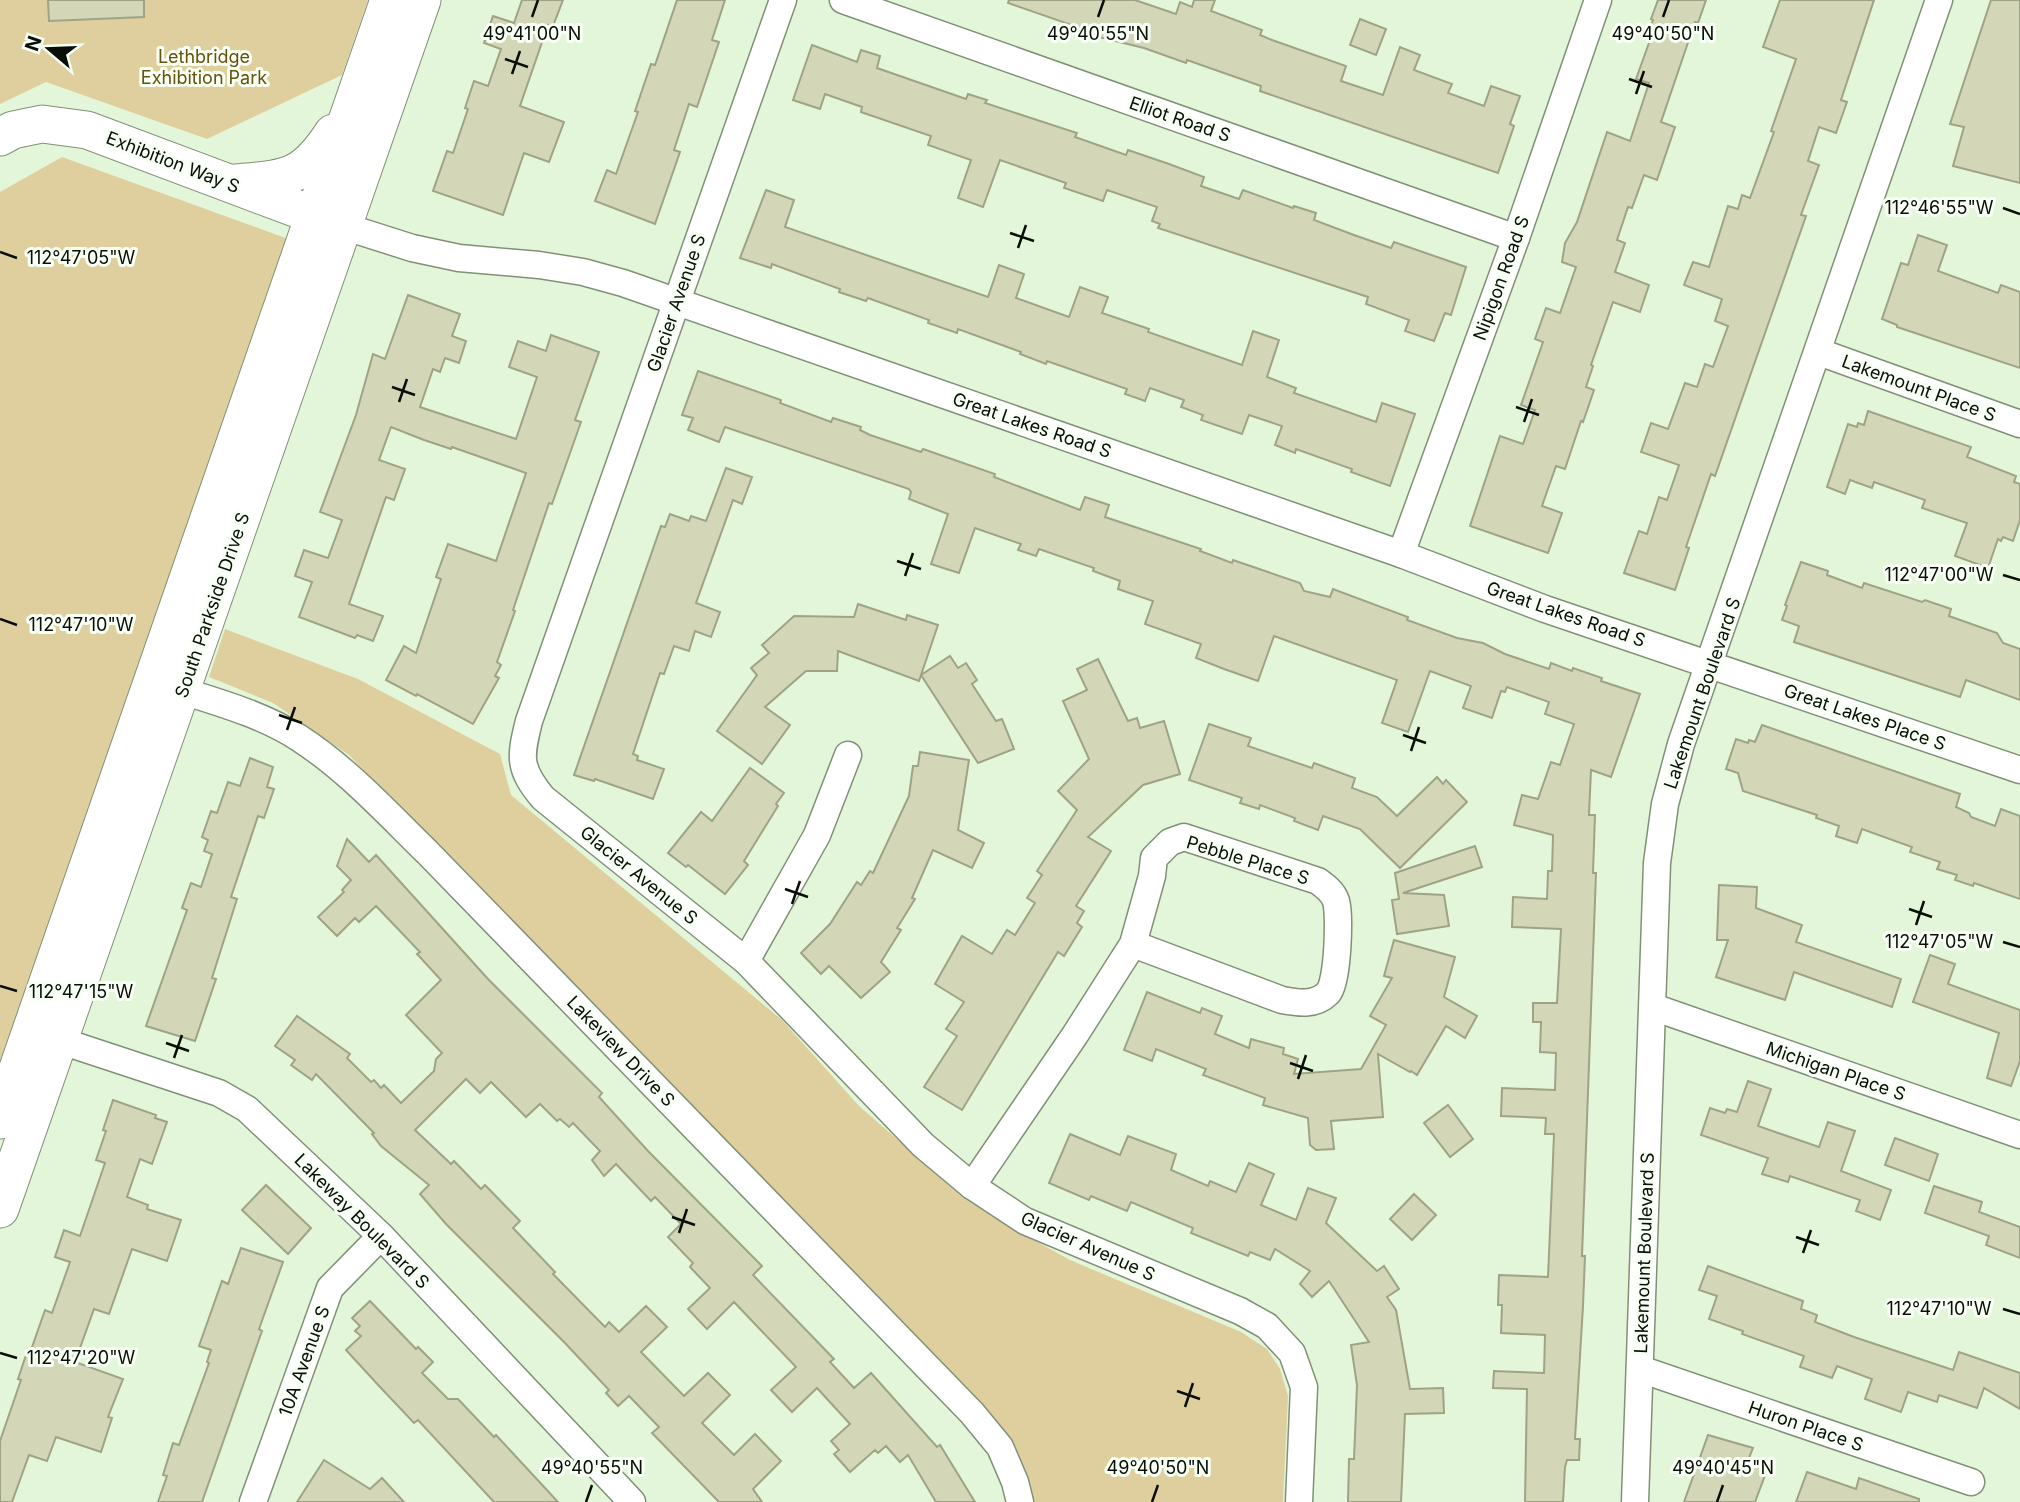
<svg xmlns="http://www.w3.org/2000/svg" width="2020" height="1502" font-family="Inter,sans-serif">
<rect width="100%" height="100%" fill="#e4f6da"/>
<!-- green -->
<g fill="#dfcf9e">
<polygon points="0,0 368,0 342,75 207,139 46,82 0,104"/>
<polygon points="62,157 291,240 0,1067 0,192"/>
<polygon points="225,629 358,679 500,754 511,795 782,1020 859,1106 944,1180 998,1220 1070,1260 1241,1332 1267,1349 1280,1369 1288,1396 1283,1502 1025,1502 971,1398 349,755 273,703 209,677"/>
</g>
<!-- building -->
<g fill="#d3d7b8" stroke="#9fa385" stroke-width="2">
<polygon points="48,0 144,0 144,17 49,21"/>
<polygon points="522,0 563,0 553,26 548,25 520,106 564,122 549,162 524,153 503,215 433,191 447,151 453,153 468,109 465,108 474,81 488,86 501,49 484,43 493,16 514,23"/>
<polygon points="677,0 725,0 712,40 719,42 697,107 689,104 674,150 680,152 655,224 595,201 607,170 616,174 638,112 635,111 651,64 655,65"/>
<polygon points="1009,0 1135,0 1176,14 1180,2 1192,7 1194,0 1215,0 1211,11 1262,30 1260,35 1272,40 1346,66 1341,81 1383,95 1400,47 1420,55 1414,70 1452,84 1448,93 1484,106 1491,86 1520,96 1510,124 1514,126 1498,173 1260,91 1261,86 1187,60 1186,63 1144,48 1091,35 1092,32 1008,3"/>
<polygon points="1658,0 1706,0 1698,23 1695,22 1661,122 1675,127 1657,180 1644,175 1632,208 1628,207 1617,240 1625,243 1615,272 1649,285 1640,312 1613,302 1591,365 1593,366 1586,387 1594,390 1583,422 1581,421 1565,469 1556,466 1542,506 1562,513 1548,553 1470,526 1500,436 1523,444 1535,410 1521,405 1543,342 1535,339 1546,308 1560,313 1576,267 1562,262 1565,243 1577,222 1607,132 1630,141 1649,83 1636,79 1654,29 1650,28 1653,20 1651,19"/>
<polygon points="1780,0 1874,0 1841,100 1847,102 1836,133 1819,127 1808,161 1819,165 1801,215 1806,216 1715,476 1711,474 1686,547 1689,548 1675,590 1624,573 1639,531 1647,534 1659,497 1667,500 1679,465 1641,452 1651,423 1668,429 1685,383 1697,387 1705,364 1713,367 1728,326 1715,321 1722,299 1684,285 1693,262 1709,267 1728,206 1738,209 1742,195 1750,198 1774,132 1771,131 1796,59 1763,47"/>
<polygon points="1991,0 2020,0 2020,183 1953,166 1964,127 1950,124"/>
<polygon points="1360,19 1386,29 1376,55 1350,45"/>
<polygon points="812,45 857,62 861,50 880,56 877,68 966,99 968,94 987,100 985,103 1077,133 1075,137 1126,155 1128,150 1169,164 1204,177 1201,186 1239,199 1243,190 1293,208 1294,206 1316,213 1314,220 1354,235 1391,248 1394,242 1466,267 1451,315 1445,313 1434,341 1405,331 1409,320 1366,304 1368,297 1158,228 1160,224 1152,221 1157,207 1107,190 1103,201 1064,188 1066,183 1000,160 983,207 958,198 971,160 928,145 931,136 861,112 862,107 825,94 820,109 793,100"/>
<polygon points="766,190 794,200 785,227 988,297 999,265 1024,274 1016,298 1069,317 1080,287 1108,297 1102,313 1149,329 1148,332 1242,365 1253,331 1279,340 1267,377 1296,388 1294,393 1376,422 1382,403 1415,414 1390,486 1351,472 1352,469 1296,449 1295,453 1275,445 1282,426 1249,415 1242,434 1201,420 1203,415 1181,407 1184,400 1150,388 1145,401 1125,394 1127,389 1047,361 1046,364 1020,354 1021,352 958,329 957,333 928,323 929,320 868,298 866,301 839,292 840,289 772,264 771,268 740,258"/>
<polygon points="1918,235 1947,245 1938,271 1998,293 2001,285 2020,292 2020,368 1897,327 1897,325 1882,319 1901,263 1908,265"/>
<polygon points="408,295 460,314 452,336 466,341 459,363 445,358 440,372 433,369 420,407 516,439 537,377 509,367 518,341 546,351 551,335 599,352 575,420 581,422 552,504 549,503 513,610 515,611 497,662 501,665 495,676 499,678 473,724 417,694 416,696 386,680 404,646 416,653 441,579 436,577 448,544 496,561 526,473 452,447 451,449 424,440 391,427 379,460 405,469 394,500 386,497 349,604 383,616 373,641 357,635 355,638 299,617 312,582 295,576 304,550 328,558 342,520 320,512 356,415 373,354 385,359"/>
<polygon points="698,371 781,400 780,403 831,422 833,418 861,427 860,430 870,435 921,452 923,449 995,474 994,477 1080,510 1085,497 1109,505 1105,517 1201,549 1200,551 1232,563 1233,560 1300,583 1304,591 1330,597 1333,589 1408,617 1407,620 1457,638 1483,643 1505,654 1549,669 1551,663 1572,671 1573,668 1602,678 1601,681 1640,694 1611,777 1591,770 1589,815 1595,815 1593,873 1596,873 1582,1256 1585,1256 1583,1306 1575,1439 1580,1439 1579,1460 1567,1460 1565,1467 1563,1502 1525,1502 1527,1389 1493,1388 1494,1371 1544,1373 1545,1335 1501,1333 1502,1305 1498,1305 1499,1275 1548,1277 1552,1184 1554,1134 1545,1134 1546,1118 1501,1116 1502,1088 1555,1090 1556,1053 1540,1052 1541,1022 1533,1022 1533,1003 1557,1003 1561,929 1512,927 1513,897 1547,899 1548,871 1552,871 1553,835 1514,825 1522,795 1538,799 1551,762 1560,765 1574,724 1545,714 1549,702 1507,687 1505,692 1501,691 1492,718 1463,708 1471,686 1430,671 1408,732 1382,723 1397,680 1274,636 1258,681 1224,669 1196,658 1201,644 1145,624 1153,601 1118,589 1120,581 1093,571 1094,568 1039,549 1036,556 1018,550 1021,544 975,528 959,573 931,564 948,514 909,499 911,492 909,489 725,427 719,442 688,430 693,418 682,415"/>
<polygon points="1868,411 1971,447 1967,457 2016,476 2014,482 2020,484 2020,520 2013,541 2003,537 2001,541 1998,539 1988,568 1955,556 1967,523 1922,508 1925,500 1874,482 1872,488 1850,480 1845,494 1827,487 1848,424 1857,427 1858,423 1864,425"/>
<polygon points="726,468 752,477 742,504 733,500 696,603 720,612 711,637 695,631 689,651 674,646 664,674 660,673 633,754 638,756 637,760 664,769 653,799 595,779 594,781 574,775 661,526 665,527 670,514 689,521 691,516 706,521"/>
<polygon points="1801,562 1828,571 1827,575 1862,588 1864,583 1922,602 1925,600 1951,609 1949,616 1997,633 2003,643 2020,649 2020,700 1966,680 1960,697 1794,642 1799,626 1782,620 1787,606 1785,605"/>
<polygon points="858,604 906,620 907,615 938,625 919,681 838,651 837,671 806,671 765,707 790,725 762,764 717,731 757,675 751,668 769,653 762,645 794,616 854,617"/>
<polygon points="950,656 958,668 966,663 977,680 972,684 996,721 1002,719 1014,749 978,763 921,675"/>
<polygon points="1098,659 1128,721 1137,718 1140,728 1164,721 1180,774 1143,785 1088,837 1111,851 1076,906 1084,911 1077,923 1082,927 1064,956 1058,952 962,1110 924,1087 957,1036 946,1029 964,1002 935,984 962,936 992,954 1007,930 1015,935 1035,903 1027,898 1042,875 1037,871 1077,810 1058,791 1089,759 1063,701 1087,690 1077,669"/>
<polygon points="1209,724 1251,738 1248,746 1312,768 1314,763 1355,778 1352,788 1377,797 1397,816 1437,777 1443,784 1446,780 1467,802 1400,868 1360,829 1323,816 1318,830 1294,821 1295,818 1260,805 1259,809 1240,803 1242,798 1189,780"/>
<polygon points="1762,725 1960,794 1956,807 1969,813 1971,817 1995,826 2001,809 2020,816 2020,899 1974,883 1973,886 1955,880 1957,875 1937,869 1940,862 1910,852 1912,847 1862,829 1857,843 1836,836 1839,826 1816,818 1817,815 1743,791 1738,773 1726,769 1736,739 1748,743 1749,740 1755,742"/>
<polygon points="920,752 969,760 958,830 984,843 972,868 933,850 912,898 915,899 897,928 901,930 881,962 890,972 861,998 829,966 821,974 801,953 830,924 857,882 861,885 870,871 873,873 909,796 913,766 918,766"/>
<polygon points="250,758 273,767 267,787 274,789 264,818 258,816 231,897 237,899 212,978 216,979 195,1041 146,1026 187,910 182,908 191,883 201,887 212,854 204,851 208,840 202,837 211,811 217,813 228,782 240,786"/>
<polygon points="750,768 784,793 776,804 778,806 744,861 748,865 725,894 688,865 686,867 668,853 701,812 712,821"/>
<polygon points="347,839 369,862 376,855 488,979 602,1093 599,1097 648,1151 762,1266 753,1275 834,1359 830,1362 854,1388 871,1373 937,1447 940,1445 975,1502 936,1502 908,1455 900,1462 886,1446 878,1453 875,1450 850,1472 834,1454 839,1450 831,1441 850,1424 817,1388 792,1412 771,1390 796,1367 734,1302 707,1329 688,1309 710,1288 690,1267 693,1263 668,1237 681,1224 655,1197 651,1201 616,1164 604,1176 592,1160 600,1151 573,1123 569,1127 560,1119 557,1121 540,1104 526,1117 491,1082 480,1093 466,1079 415,1130 451,1164 454,1161 481,1189 485,1185 520,1221 513,1228 555,1272 553,1274 605,1327 609,1322 619,1332 646,1306 667,1327 641,1352 684,1396 708,1373 730,1395 702,1423 734,1455 755,1434 781,1461 753,1489 762,1502 719,1502 652,1433 659,1427 629,1396 618,1406 606,1393 609,1390 565,1343 446,1224 420,1194 429,1185 381,1146 372,1134 374,1133 316,1074 312,1080 291,1065 295,1060 275,1046 297,1016 350,1054 347,1058 371,1082 374,1080 381,1088 384,1085 401,1103 434,1071 436,1059 442,1053 406,1015 441,980 417,954 420,952 376,906 359,922 355,918 337,936 318,917 344,892 342,890 351,880 337,866"/>
<polygon points="1475,846 1482,867 1403,893 1444,895 1449,926 1397,934 1392,900 1399,899 1395,873"/>
<polygon points="1719,885 1757,887 1756,908 1802,925 1796,942 1901,979 1892,1007 1794,972 1785,1000 1716,977 1728,940 1717,940"/>
<polygon points="1394,940 1455,957 1444,997 1477,1016 1465,1038 1446,1026 1417,1075 1411,1071 1410,1072 1378,1054 1383,1117 1331,1121 1334,1149 1316,1150 1310,1145 1308,1118 1263,1105 1265,1098 1203,1075 1206,1069 1156,1049 1152,1061 1124,1050 1147,992 1200,1013 1202,1008 1222,1016 1215,1034 1249,1048 1251,1039 1284,1048 1283,1054 1298,1059 1294,1074 1361,1069 1386,1025 1370,1016 1392,978 1384,976"/>
<polygon points="1930,955 1955,964 1948,984 2020,1010 2020,1061 2011,1086 1987,1078 1999,1033 1913,1002"/>
<polygon points="1748,1081 1771,1089 1758,1126 1819,1147 1828,1122 1855,1131 1841,1171 1891,1190 1880,1220 1856,1211 1860,1200 1790,1176 1788,1182 1762,1174 1768,1158 1701,1135 1710,1108 1725,1113 1727,1109 1737,1112"/>
<polygon points="113,1100 156,1115 155,1118 167,1122 152,1164 140,1159 127,1197 148,1205 147,1209 181,1220 167,1261 132,1249 109,1314 94,1309 75,1362 123,1379 108,1417 112,1418 101,1452 56,1437 47,1461 29,1455 12,1502 0,1502 0,1441 21,1380 18,1379 28,1349 31,1350 45,1310 52,1313 70,1262 55,1257 64,1230 80,1236 105,1163 96,1160 106,1131 103,1130"/>
<polygon points="1448,1105 1473,1139 1450,1157 1424,1123"/>
<polygon points="1070,1134 1120,1155 1128,1136 1176,1154 1171,1170 1208,1186 1210,1181 1236,1192 1249,1163 1274,1174 1261,1205 1296,1220 1308,1188 1336,1198 1326,1223 1377,1271 1384,1266 1399,1289 1387,1297 1396,1310 1410,1389 1443,1388 1444,1413 1405,1414 1401,1502 1348,1502 1349,1459 1354,1459 1357,1385 1351,1345 1369,1342 1329,1281 1312,1297 1300,1284 1310,1271 1275,1249 1270,1260 1250,1252 1248,1256 1191,1233 1193,1228 1131,1202 1127,1211 1091,1196 1089,1200 1049,1183"/>
<polygon points="1895,1138 1938,1154 1929,1181 1885,1165"/>
<polygon points="266,1185 311,1228 288,1254 242,1210"/>
<polygon points="1934,1186 1982,1202 1979,1212 2020,1227 2020,1258 1986,1245 1989,1236 1925,1213"/>
<polygon points="1414,1194 1436,1215 1412,1240 1390,1219"/>
<polygon points="241,1248 283,1262 259,1329 262,1331 202,1502 158,1502 167,1476 163,1475 173,1443 179,1445 209,1363 207,1362 211,1350 199,1346 222,1281 228,1284"/>
<polygon points="1708,1266 1803,1301 1801,1309 1817,1315 1815,1322 1854,1337 1953,1370 1959,1352 2020,1373 2020,1409 1984,1388 1977,1408 1939,1395 1937,1402 1908,1392 1901,1412 1865,1399 1872,1379 1837,1366 1832,1378 1800,1367 1804,1356 1742,1334 1743,1331 1709,1319 1717,1296 1699,1290"/>
<polygon points="370,1301 416,1349 418,1347 433,1362 422,1373 448,1399 458,1399 494,1437 496,1435 558,1502 494,1502 418,1420 414,1423 380,1387 346,1350 361,1336 355,1331 360,1326 352,1318"/>
<polygon points="1708,1435 1753,1448 1747,1463 1767,1470 1755,1502 1684,1502"/>
<polygon points="324,1460 370,1489 382,1478 404,1502 297,1502"/>
<polygon points="1807,1472 1856,1489 1859,1478 1919,1499 1919,1502 1796,1502"/>
</g>
<g fill="none" stroke-linecap="round" stroke-linejoin="round">
<defs>
<g id="street">
<path d="M783,0L529,721C520,757 518,768 543,798L746,961L923,1145L972,1186L1025,1221L1240,1311L1267,1326L1292,1353L1304,1387L1299,1502"/>
<polyline points="843,0 1516,238"/>
<polyline points="343,226 412,248 459,258 539,265 583,272 623,283 1401,554 1545,609 2020,770"/>
<polyline points="1819,352 2020,424"/>
<polyline points="1401,554 1516,238 1598,0"/>
<path d="M164,685C209,700 259,712 299,738C347,769 386,812 427,852L972,1413L1000,1447L1015,1482L1020,1502"/>
<polyline points="746,961 817,835 848,755"/>
<polyline points="1653,1007 2020,1135"/>
<polyline points="43,1035 219,1093 247,1109 381,1236 632,1502"/>
<path d="M972,1186L1075,1035L1133,944L1152,876L1154,858L1170,842L1184,837L1318,881C1325,886 1333,892 1336,901C1340,915 1338,983 1328,993C1315,1006 1298,1003 1282,1000L1133,944"/>
<polyline points="1640,1369 1971,1482"/>
<polyline points="253,1502 330,1288 381,1236"/>
<polyline points="1635,1502 1657,863 1665,804 1681,744 1939,0"/>
</g>
<g id="secondary">
<polyline points="0,137 13,130 42,124 87,130 335,223"/>
<path d="M236,183C288,178 303,179 333,133"/>
<polyline points="0,1120 389,0"/>
<polyline points="0,1209 422,0"/>
</g>
</defs>
<!-- street casing -->
<use href="#street" stroke="#819178" stroke-width="29"/>
<!-- secondary casing -->
<use href="#secondary" stroke="#819178" stroke-width="39"/>
<!-- street -->
<use href="#street" stroke="#fff" stroke-width="26"/>
<!-- secondary -->
<use href="#secondary" stroke="#fff" stroke-width="37"/>
</g>
<!-- ticks -->
<path fill="none" stroke="#090e06" stroke-width="2.5" d="M532,17L538,0M1098,17L1104,0M1663,17L1669,0M505,59L528,67M512,74L520,51M1629,79L1652,87M1636,94L1644,71M2003,208L2020,214M1010,233L1034,241M1018,248L1026,225M0,252L17,258M392,387L415,395M399,402L407,379M1516,407L1539,415M1524,422L1532,399M897,561L921,569M2003,575L2020,580M905,576L913,553M0,619L17,625M279,715L302,723M287,730L295,707M1403,735L1426,743M1411,751L1419,727M785,889L808,897M792,904L800,881M1909,909L1932,917M1916,925L1924,901M2003,942L2020,947M0,986L17,991M166,1043L189,1051M174,1058L182,1035M1290,1063L1313,1071M1298,1079L1306,1055M672,1217L695,1225M679,1233L687,1209M1796,1237L1819,1245M1803,1253L1811,1230M2003,1309L2020,1314M0,1353L17,1358M1177,1391L1200,1399M1185,1407L1193,1383M586,1502L592,1485M1152,1502L1158,1485M1717,1502L1723,1485"/>
<g text-anchor="middle" dominant-baseline="central" stroke-width="6" stroke-linejoin="round" paint-order="stroke">
<!-- park labels -->
<g font-size="18" fill="#66520d" stroke="#f8fff4">
<text x="204" y="56">Lethbridge<tspan x="204" dy="21">Exhibition Park</tspan></text>
</g>
<!-- street labels -->
<g font-size="18" fill="#090e06" stroke="#f8fff4">
<text transform="translate(1180 119) rotate(19)">Elliot Road S</text>
<text transform="translate(173 162) rotate(21)">Exhibition Way S</text>
<text transform="translate(1501 278) rotate(-70)">Nipigon Road S</text>
<text transform="translate(676 303) rotate(-71)">Glacier Avenue S</text>
<text transform="translate(1919 388) rotate(20)">Lakemount Place S</text>
<text transform="translate(1032 425) rotate(19)">Great Lakes Road S</text>
<text transform="translate(212 605) rotate(-71)">South Parkside Drive S</text>
<text transform="translate(1566 614) rotate(19)">Great Lakes Road S</text>
<text transform="translate(1702 693) rotate(-71)">Lakemount Boulevard S</text>
<text transform="translate(1865 717) rotate(19)">Great Lakes Place S</text>
<text transform="translate(1248 860) rotate(17)">Pebble Place S</text>
<text transform="translate(639 875) rotate(39)">Glacier Avenue S</text>
<text transform="translate(621 1051) rotate(46)">Lakeview Drive S</text>
<text transform="translate(1836 1071) rotate(19)">Michigan Place S</text>
<text transform="translate(362 1221) rotate(45)">Lakeway Boulevard S</text>
<text transform="translate(1088 1246) rotate(24)">Glacier Avenue S</text>
<text transform="translate(1644 1253) rotate(-88)">Lakemount Boulevard S</text>
<text transform="translate(304 1361) rotate(-70)">10A Avenue S</text>
<text transform="translate(1806 1426) rotate(19)">Huron Place S</text>
</g>
</g>
<g font-size="18" text-anchor="middle" fill="#090e06" stroke="#f8fff4" stroke-width="6" stroke-linejoin="round" paint-order="stroke">
<text x="532" y="40">49°41'00"N</text>
<text x="1098" y="40">49°40'55"N</text>
<text x="1663" y="40">49°40'50"N</text>
<text x="1939" y="214">112°46'55"W</text>
<text x="81" y="264">112°47'05"W</text>
<text x="1939" y="581">112°47'00"W</text>
<text x="81" y="631">112°47'10"W</text>
<text x="1939" y="948">112°47'05"W</text>
<text x="81" y="998">112°47'15"W</text>
<text x="1939" y="1315">112°47'10"W</text>
<text x="81" y="1364">112°47'20"W</text>
<text x="592" y="1474">49°40'55"N</text>
<text x="1158" y="1474">49°40'50"N</text>
<text x="1723" y="1474">49°40'45"N</text>
</g>
<!-- north arrow -->
<g transform="translate(49 49) rotate(289)" stroke="#f8fff4" stroke-width="5" paint-order="stroke">
<path d="M0-5L12 26L0 18L-12 26Z" fill="#090e06"/>
<text y="-10" font-size="19" font-weight="bold" text-anchor="middle" fill="#090e06">N</text>
</g>
</svg>
